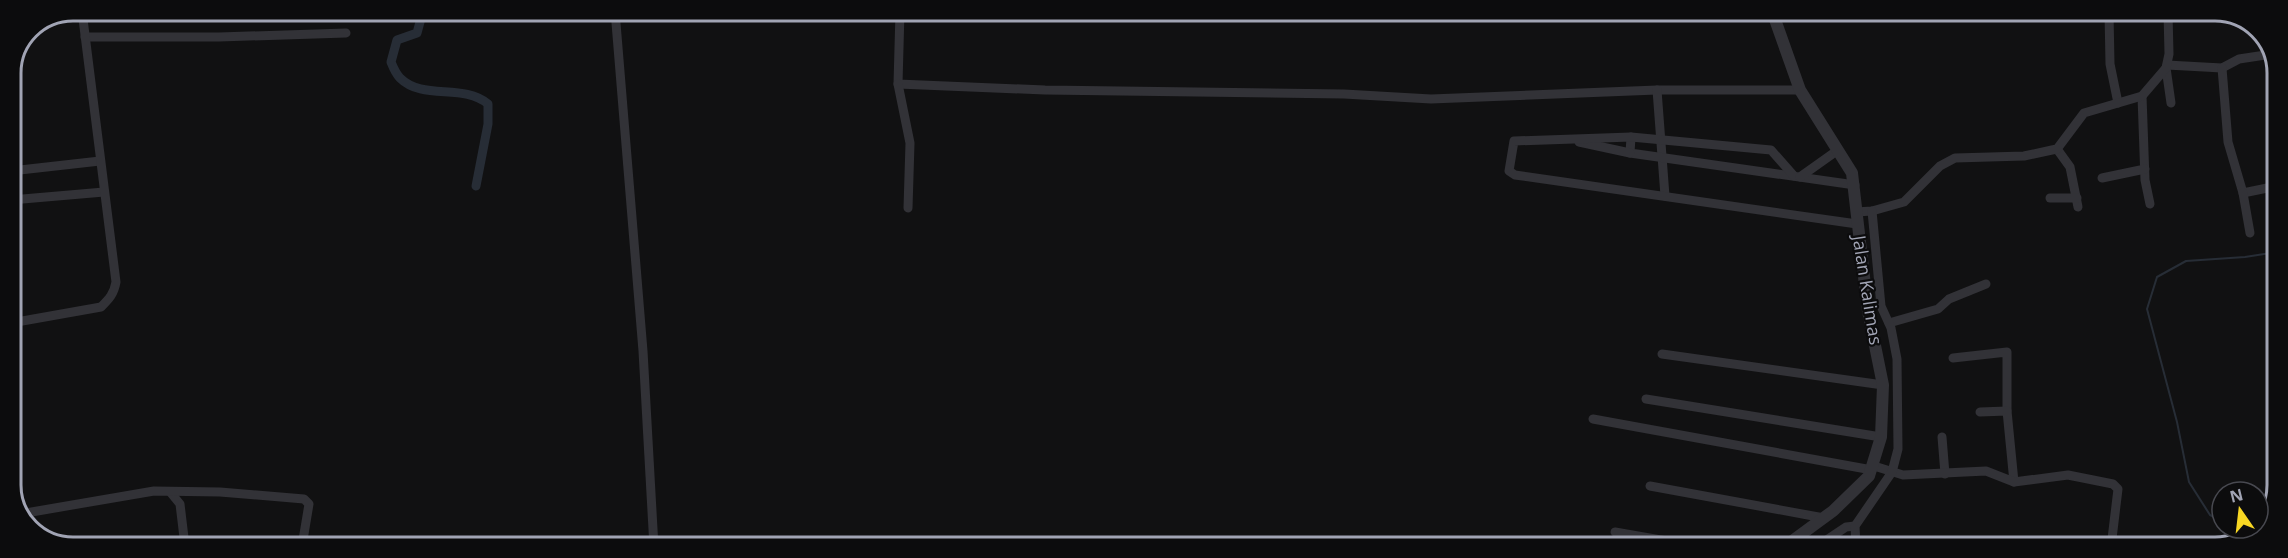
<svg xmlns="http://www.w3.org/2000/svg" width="2288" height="558" font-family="'Open Sans',sans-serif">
<rect width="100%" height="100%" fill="#111112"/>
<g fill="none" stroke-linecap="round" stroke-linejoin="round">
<!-- stream -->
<g stroke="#272d36" stroke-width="2">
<polyline points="2222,521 2210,515 2189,482 2177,422 2147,309 2157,277 2186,261 2245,257 2277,252"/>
<polyline points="2258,525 2261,524"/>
<polyline points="2235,528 2240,531 2249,528"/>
</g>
<!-- canal -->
<path stroke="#272d36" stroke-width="9" d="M423,11L417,33L397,40L391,62C393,67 396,74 400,78C423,101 463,83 488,104V124L476,186"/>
<!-- minor -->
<g stroke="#323237" stroke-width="9">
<polyline points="615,11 643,351 654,547"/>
<polyline points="900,11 898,84 1045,90 1344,94 1431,99 1657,90 1800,90"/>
<polyline points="2109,12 2110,64 2118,103"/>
<polyline points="85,37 219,37 346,33"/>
<polyline points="2167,65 2222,68 2239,59 2272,54"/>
<polyline points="2166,68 2171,103"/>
<polyline points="2222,68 2228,142 2243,193 2277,186"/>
<polyline points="898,84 910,143 908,208"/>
<polyline points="1657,90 1665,196"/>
<polyline points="2142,96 2145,180 2150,204"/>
<polyline points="1631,137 1630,153 1855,185"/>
<polyline points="1579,142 1630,153"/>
<polyline points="2057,149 2070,167 2078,207"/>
<polyline points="11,171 100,161"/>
<polyline points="1794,176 1771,150 1631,137 1514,141 1509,171 1515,175 1857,224"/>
<polyline points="1800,177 1838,150"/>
<polyline points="2102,178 2145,169"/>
<polyline points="2243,193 2250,233"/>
<polyline points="2050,198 2077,198"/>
<polyline points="11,200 104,192"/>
<polyline points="1856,212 1872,211 1904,202 1940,166 1955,158 2024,156 2052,150 2057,149 2084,113 2142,96 2166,68 2169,54 2168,12"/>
<path d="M11,323L101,307C109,299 114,294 116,282L82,11"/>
<polyline points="1889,323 1938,309 1949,299 1986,284"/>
<polyline points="1662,354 1883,385"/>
<polyline points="1953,358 2007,352 2007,411"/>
<polyline points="11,391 13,391"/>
<polyline points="1646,399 1881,437"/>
<polyline points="1980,412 2007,411 2014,482"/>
<polyline points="1593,419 1872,470"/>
<polyline points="1942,437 1945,474"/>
<polyline points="1874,466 1903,475 1986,471 2014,482 2068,475 2113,484 2118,489 2111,547"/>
<polyline points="1650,486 1824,518"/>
<polyline points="171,493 180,504 185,546"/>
<polyline points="20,514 154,491 220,492 304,499 309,504 302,546"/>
<polyline points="1615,532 1701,547"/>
<polyline points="1816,547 1846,527 1855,526"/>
<polyline points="1856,547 1855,526 1892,472 1898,449 1897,359 1891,328 1881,306 1872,211"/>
</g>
<!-- tertiary -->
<polyline stroke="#323237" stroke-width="12" points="1772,11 1800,90 1852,173 1868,311 1883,385 1881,437 1869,476 1833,511 1784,547"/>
</g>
<g text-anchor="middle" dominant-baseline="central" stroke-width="4.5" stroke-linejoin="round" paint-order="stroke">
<!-- street labels -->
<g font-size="18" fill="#a1a4b4" stroke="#0c0c0d">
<text transform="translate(1868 290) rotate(81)">Jalan Kalimas</text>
</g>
</g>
<!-- crop -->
<path d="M0 0H2288V558H0ZM73 21H2215A52 52 0 0 1 2267 73V485A52 52 0 0 1 2215 537H73A52 52 0 0 1 21 485V73A52 52 0 0 1 73 21Z" fill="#0c0c0d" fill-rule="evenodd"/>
<path fill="none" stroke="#a1a4b4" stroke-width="3" d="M73 21H2215A52 52 0 0 1 2267 73V485A52 52 0 0 1 2215 537H73A52 52 0 0 1 21 485V73A52 52 0 0 1 73 21Z"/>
<!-- north arrow -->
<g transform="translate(2240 510) rotate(346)"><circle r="28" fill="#0c0c0d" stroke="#484950" stroke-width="1.5"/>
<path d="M0-4.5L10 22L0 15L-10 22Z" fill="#f8d723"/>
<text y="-9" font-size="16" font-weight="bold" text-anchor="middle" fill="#a1a4b4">N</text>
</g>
</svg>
